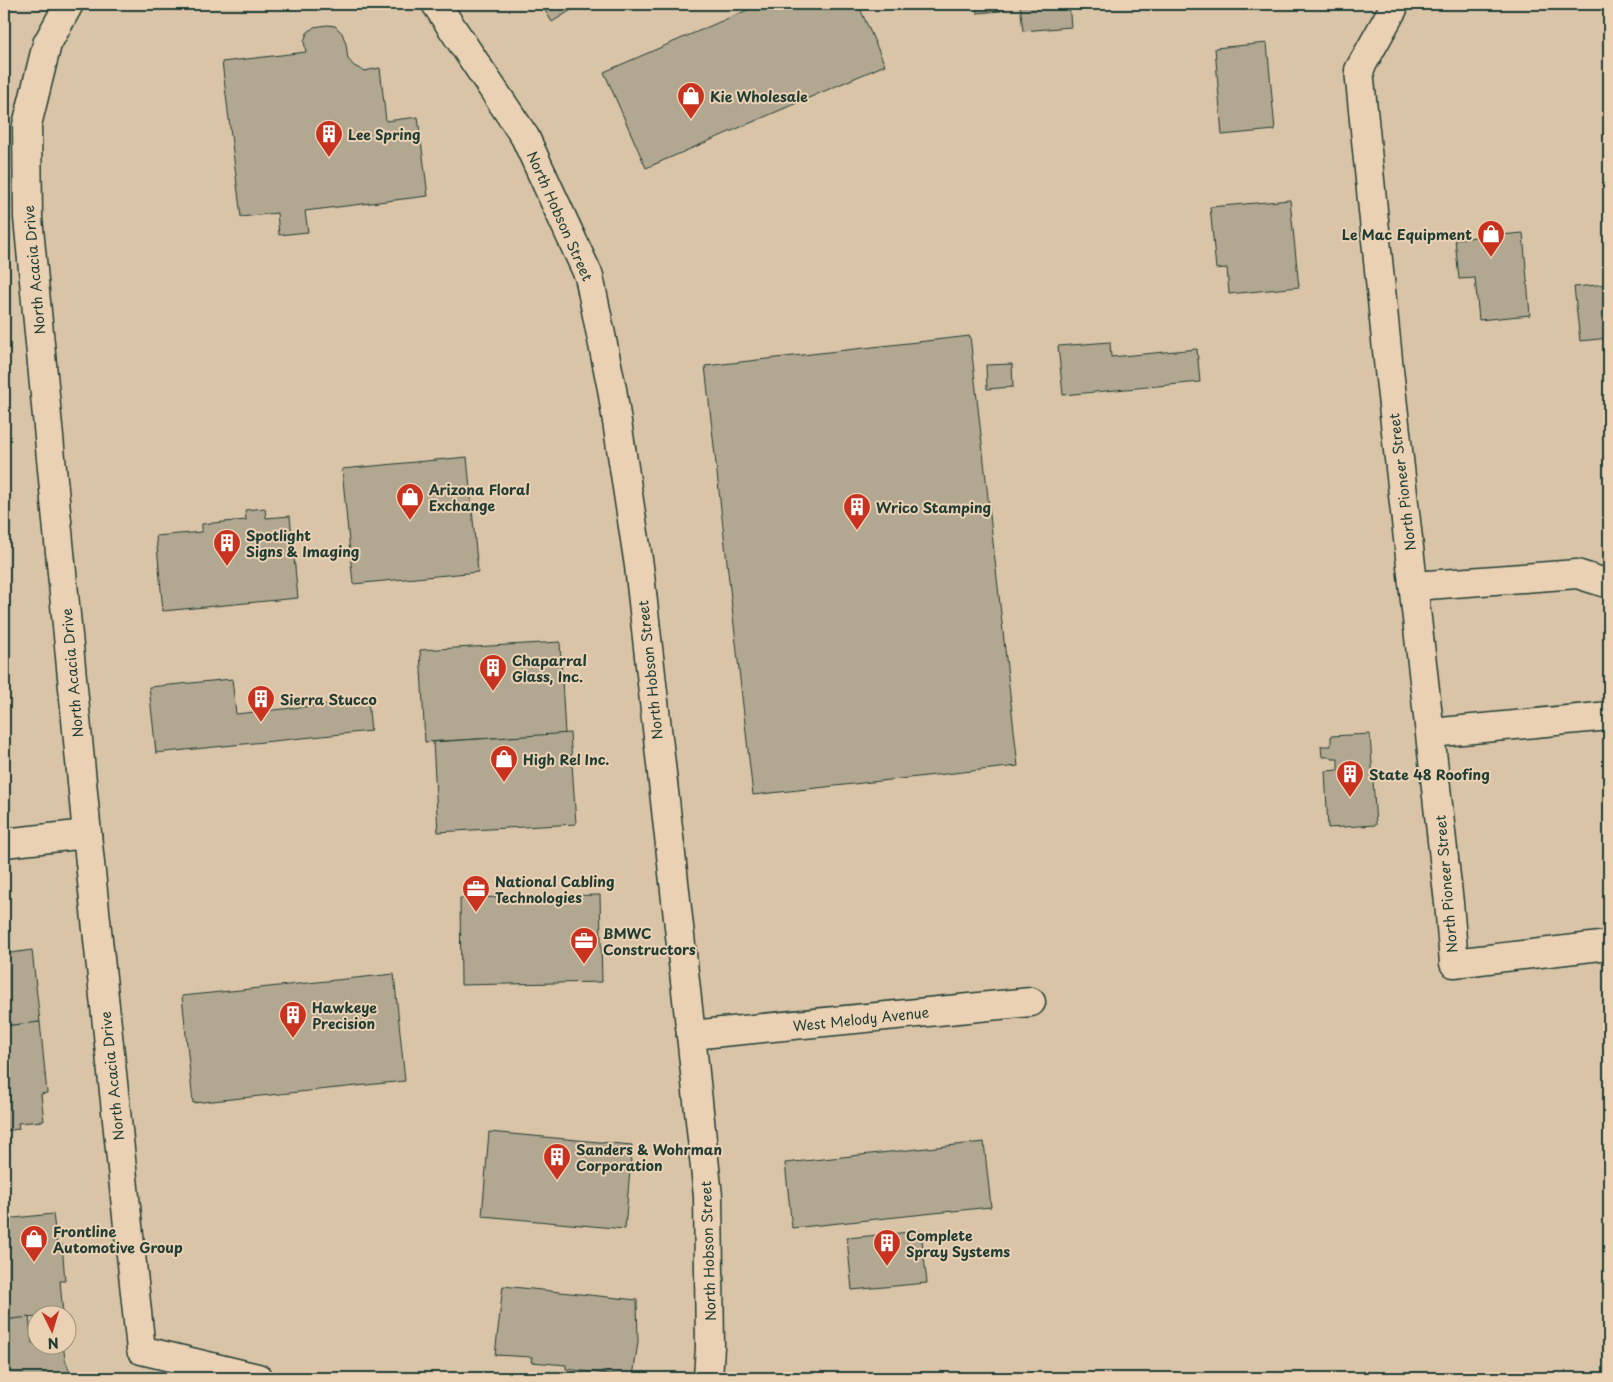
<svg xmlns="http://www.w3.org/2000/svg" width="1613" height="1382" font-family="'Playpen Sans',sans-serif">
<rect width="100%" height="100%" fill="#ebd1b3"/>
<filter id="ink" filterUnits="userSpaceOnUse"><feTurbulence type="fractalNoise" baseFrequency=".02" numOctaves="2"/><feDisplacementMap in="SourceGraphic" scale="10" xChannelSelector="R" yChannelSelector="G"/><feConvolveMatrix kernelMatrix="1 2 1 2 8 2 1 2 1" color-interpolation-filters="sRGB"/></filter>
<g filter="url(#ink)">
<!-- built -->
<path fill="#dac4a8" fill-rule="evenodd" d="M4,4H1609V1378H4ZM38,1314H68V1344H38Z"/>
<!-- building -->
<g fill="#b2a790" stroke="#1f3d34">
<polygon points="541,4 581,4 552,22"/>
<polygon points="761,4 858,4 885,65 646,168 604,72"/>
<polygon points="977,4 1000,4 1001,11 977,13"/>
<polygon points="1020,4 1069,4 1071,27 1023,31"/>
<polygon points="327,25 335,26 342,33 346,44 348,59 354,66 364,71 380,68 386,121 418,117 428,196 305,211 308,232 279,235 277,213 241,217 222,62 306,52 304,41 307,33 314,27"/>
<polygon points="1267,43 1275,130 1222,135 1215,48"/>
<polygon points="1290,200 1299,287 1229,294 1227,268 1216,269 1210,207"/>
<polygon points="1523,233 1530,315 1479,320 1475,278 1459,279 1455,239"/>
<polygon points="1609,284 1609,338 1580,341 1574,287"/>
<polygon points="970,336 1018,766 753,795 705,366"/>
<polygon points="1110,342 1111,357 1197,349 1200,382 1063,395 1058,346"/>
<polygon points="1012,364 1013,387 987,389 986,365"/>
<polygon points="467,457 478,572 353,584 342,469"/>
<polygon points="265,508 266,518 290,516 298,598 163,611 156,536 202,532 202,524 246,520 245,510"/>
<polygon points="560,642 565,734 425,742 420,650"/>
<polygon points="232,679 236,714 368,700 371,731 156,753 149,687"/>
<polygon points="570,733 576,824 438,832 433,742"/>
<polygon points="1370,734 1376,825 1328,828 1325,771 1338,770 1338,759 1332,759 1332,757 1322,757 1321,746 1331,746 1331,736"/>
<polygon points="600,895 602,982 461,985 460,898"/>
<polygon points="32,950 40,1022 4,1026 4,954"/>
<polygon points="394,974 405,1081 193,1103 182,996"/>
<polygon points="40,1022 47,1093 41,1094 44,1121 18,1123 19,1129 4,1131 4,1026"/>
<polygon points="489,1132 632,1145 625,1229 482,1216"/>
<polygon points="984,1142 991,1207 792,1228 785,1163"/>
<polygon points="53,1214 57,1245 62,1244 65,1281 60,1281 63,1314 38,1314 38,1317 4,1320 4,1219"/>
<polygon points="921,1231 927,1283 852,1290 847,1238"/>
<polygon points="503,1286 637,1300 638,1342 633,1377 566,1369 566,1365 531,1362 532,1357 495,1355"/>
<polygon points="29,1317 32,1343 63,1344 65,1359 72,1378 4,1378 4,1320"/>
</g>
<g fill="none" stroke-linecap="round" stroke-linejoin="round">
<defs>
<g id="minor">
<polyline points="69,4 47,44 27,125 28,218 87,834 141,1350 258,1378"/>
<polyline points="436,4 525,137 582,261 589,276 612,389 639,566 691,1035 708,1196 710,1347 708,1378"/>
<polyline points="1393,9 1359,70 1389,370 1449,903 1454,963 1609,945"/>
<polyline points="1414,586 1577,574 1609,584"/>
<polyline points="1431,733 1609,716"/>
<polyline points="4,843 87,834"/>
<polyline points="691,1035 1031,1002"/>
</g>
</defs>
<!-- minor casing -->
<use href="#minor" stroke="#1f3d34" stroke-width="31"/>
<!-- minor -->
<use href="#minor" stroke="#ebd1b3" stroke-width="28"/>
</g>
</g>
<!-- icons -->
<defs>
<symbol id="shop-pin" viewBox="-11 -11 22 30"><path d="M0 17L-7.5 6A9.5 9.5 0 1 1 7.5 6Z" fill="#c8321e" stroke="#ebd1b3"/><path d="M-5-2.5h2.3a2.7 3.5 0 0 1 5.4 0H5L5.5 6h-11ZM-1.5-2.5h3a1.5 2.3 0 0 0-3 0Z" fill="#fff"/></symbol>
<symbol id="building-pin" viewBox="-11 -11 22 30"><path d="M0 17L-7.5 6A9.5 9.5 0 1 1 7.5 6Z" fill="#c8321e" stroke="#ebd1b3"/><path d="M-4-6H4V6H1V3H-1V6H-4ZM-2.5-4.3h1.7v1.8h-1.7ZM.8-4.3h1.7v1.8H.8ZM-2.5-1h1.7V.8h-1.7ZM.8-1h1.7V.8H.8Z" fill="#fff"/></symbol>
<symbol id="office-pin" viewBox="-11 -11 22 30"><path d="M0 17L-7.5 6A9.5 9.5 0 1 1 7.5 6Z" fill="#c8321e" stroke="#ebd1b3"/><path d="M-6-3h4V-5.5h4V-3h4V5H-6ZM-1-4.5V-3h2v-1.5ZM-6 0V1H6V0Z" fill="#fff"/></symbol>
</defs>
<g fill-rule="evenodd">
<use href="#shop-pin" x="675" y="80" width="32" height="43"/>
<use href="#building-pin" x="313" y="118" width="32" height="43"/>
<use href="#shop-pin" x="1475" y="218" width="32" height="43"/>
<use href="#shop-pin" x="394" y="481" width="32" height="43"/>
<use href="#building-pin" x="841" y="491" width="32" height="43"/>
<use href="#building-pin" x="211" y="527" width="32" height="43"/>
<use href="#building-pin" x="477" y="652" width="32" height="43"/>
<use href="#building-pin" x="245" y="683" width="32" height="43"/>
<use href="#shop-pin" x="488" y="743" width="32" height="43"/>
<use href="#building-pin" x="1334" y="758" width="32" height="43"/>
<use href="#office-pin" x="460" y="873" width="32" height="43"/>
<use href="#office-pin" x="568" y="925" width="32" height="43"/>
<use href="#building-pin" x="277" y="999" width="32" height="43"/>
<use href="#building-pin" x="541" y="1141" width="32" height="43"/>
<use href="#shop-pin" x="18" y="1223" width="32" height="43"/>
<use href="#building-pin" x="871" y="1227" width="32" height="43"/>
</g>
<g text-anchor="middle" dominant-baseline="central" stroke-width="4" stroke-linejoin="round" paint-order="stroke">
<!-- poi labels -->
<g font-size="14" font-weight="bold" fill="#1f3d34" stroke="#ebd1b3" text-anchor="start">
<text x="710" y="96">Kie Wholesale</text>
<text x="348" y="134">Lee Spring</text>
<text x="1472" y="234" text-anchor="end">Le Mac Equipment</text>
<text x="429" y="489">Arizona Floral<tspan x="429" dy="16">Exchange</tspan></text>
<text x="876" y="507">Wrico Stamping</text>
<text x="246" y="535">Spotlight<tspan x="246" dy="16">Signs &amp; Imaging</tspan></text>
<text x="512" y="660">Chaparral<tspan x="512" dy="16">Glass, Inc.</tspan></text>
<text x="280" y="699">Sierra Stucco</text>
<text x="523" y="759">High Rel Inc.</text>
<text x="1369" y="774">State 48 Roofing</text>
<text x="495" y="881">National Cabling<tspan x="495" dy="16">Technologies</tspan></text>
<text x="603" y="933">BMWC<tspan x="603" dy="16">Constructors</tspan></text>
<text x="312" y="1007">Hawkeye<tspan x="312" dy="16">Precision</tspan></text>
<text x="576" y="1149">Sanders &amp; Wohrman<tspan x="576" dy="16">Corporation</tspan></text>
<text x="53" y="1231">Frontline<tspan x="53" dy="16">Automotive Group</tspan></text>
<text x="906" y="1235">Complete<tspan x="906" dy="16">Spray Systems</tspan></text>
</g>
<!-- street labels -->
<g font-size="14" fill="#1f3d34" stroke="#ebd1b3">
<text transform="translate(560 216) rotate(66)">North Hobson Street</text>
<text transform="translate(34 270) rotate(-95)">North Acacia Drive</text>
<text transform="translate(1402 482) rotate(-97)">North Pioneer Street</text>
<text transform="translate(650 670) rotate(-96)">North Hobson Street</text>
<text transform="translate(72 673) rotate(-95)">North Acacia Drive</text>
<text transform="translate(1446 884) rotate(-95)">North Pioneer Street</text>
<text transform="translate(861 1019) rotate(-6)">West Melody Avenue</text>
<text transform="translate(112 1076) rotate(-96)">North Acacia Drive</text>
<text transform="translate(708 1251) rotate(-92)">North Hobson Street</text>
</g>
</g>
<!-- margin -->
<rect width="1613" height="1382" fill="none" stroke="#ebd1b3" stroke-width="20"/>
<rect x="10" y="10" width="1593" height="1362" fill="none" stroke="#1f3d34" stroke-width="2" filter="url(#ink)"/>
<!-- north arrow -->
<g transform="translate(52 1330) rotate(175)"><circle r="24" fill="#ebd1b3" stroke="#999680"/>
<path d="M0-4L9 19L0 12L-9 19Z" fill="#c8321e"/>
<text y="-8" font-size="14" font-weight="bold" text-anchor="middle" fill="#1f3d34">N</text>
</g>
</svg>
